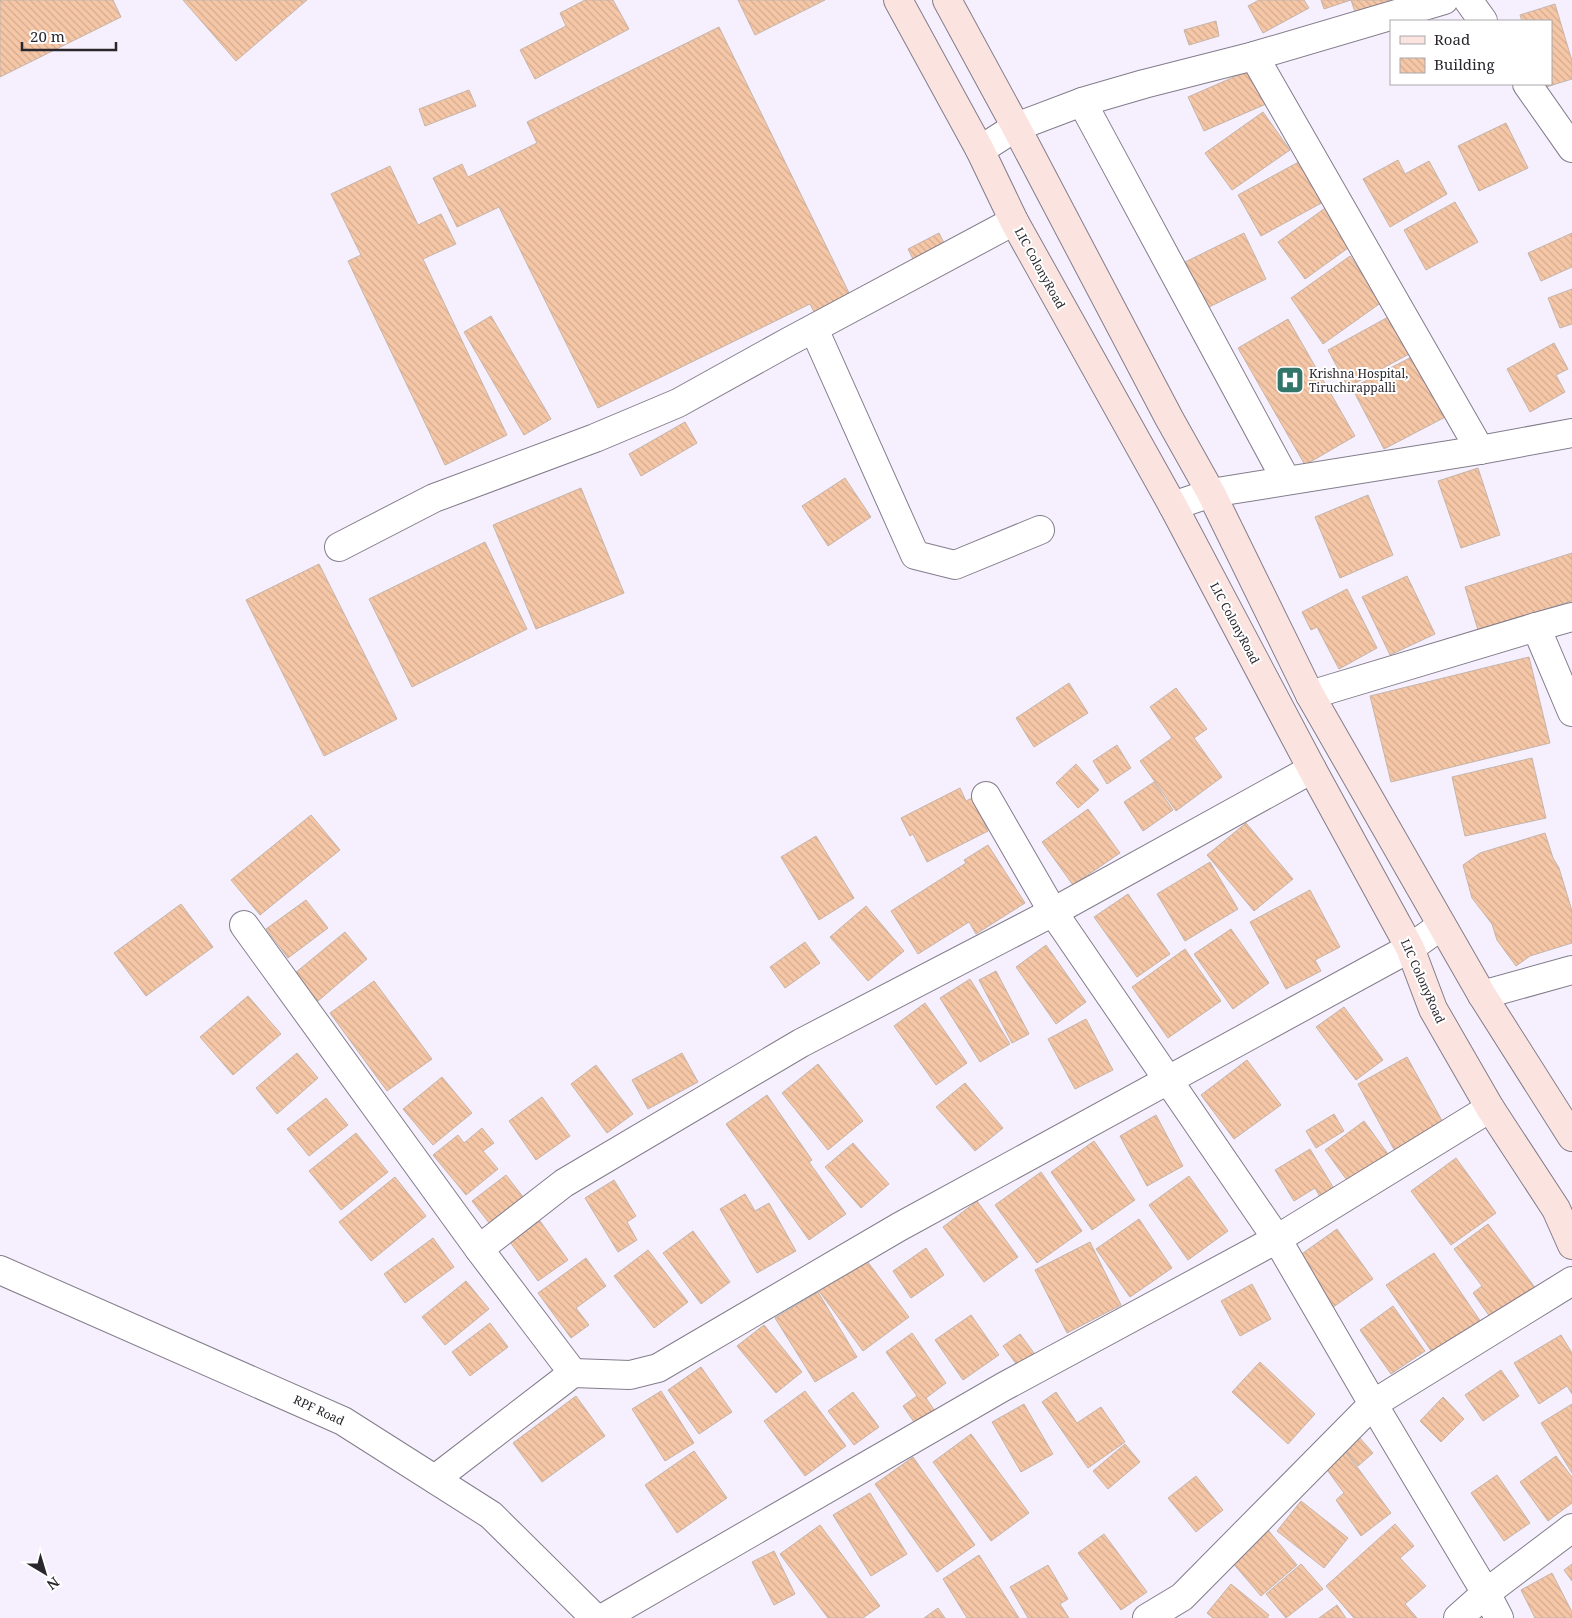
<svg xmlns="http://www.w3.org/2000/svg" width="1572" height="1618" font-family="'Noto Serif',serif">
<defs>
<pattern id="building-back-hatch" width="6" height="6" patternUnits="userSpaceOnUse" patternTransform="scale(1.25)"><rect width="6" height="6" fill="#f6c7a7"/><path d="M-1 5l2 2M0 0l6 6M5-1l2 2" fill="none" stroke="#d3ab90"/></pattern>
</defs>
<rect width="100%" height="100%" fill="#f6f0fe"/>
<!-- building -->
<g fill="url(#building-back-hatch)" stroke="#c5b5aa">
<polygon points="0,0 113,0 121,17 0,77"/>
<polygon points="183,0 307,0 236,61"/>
<polygon points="585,0 613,0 629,29 535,79 520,50 566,26 560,13"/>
<polygon points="738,0 825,0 755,35"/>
<polygon points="1259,0 1304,0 1309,8 1263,33 1248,6"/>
<polygon points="1321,0 1406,0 1356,15 1351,0 1324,9"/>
<polygon points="1555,4 1572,61 1572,79 1543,88 1541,84 1551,84 1551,21 1522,21 1520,15"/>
<polygon points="1216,21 1219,36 1189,45 1184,30"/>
<polygon points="719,27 852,299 816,316 810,304 598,408 499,207 457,227 433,178 462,164 468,177 537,143 527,122"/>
<polygon points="1250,70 1266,104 1204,131 1188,97"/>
<polygon points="469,90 476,106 425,126 419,109"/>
<polygon points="1263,112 1290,150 1232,190 1205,153"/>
<polygon points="1506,123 1528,168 1479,191 1458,146"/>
<polygon points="1304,159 1327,200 1261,236 1238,195"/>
<polygon points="1398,160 1405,174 1429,161 1447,194 1390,227 1363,179"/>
<polygon points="390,166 418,225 441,214 456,244 423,259 507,435 445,465 348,261 361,255 331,194"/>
<polygon points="1455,202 1478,242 1426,270 1404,230"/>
<polygon points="1328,206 1355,243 1305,279 1278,242"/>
<polygon points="939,233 948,251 917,267 908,249"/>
<polygon points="1244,233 1266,279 1201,311 1179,265"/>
<polygon points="1572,233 1572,267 1541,281 1528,253"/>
<polygon points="1350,256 1382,302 1323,344 1291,298"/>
<polygon points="1572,289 1572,324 1560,328 1548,298"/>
<polygon points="491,316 551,419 524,435 464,332"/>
<polygon points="1390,316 1411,353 1348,387 1328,350"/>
<polygon points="1288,319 1355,436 1305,465 1238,348"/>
<polygon points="1554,343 1568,369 1556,375 1565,392 1530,412 1507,369"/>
<polygon points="1423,351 1455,412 1384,449 1352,388"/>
<polygon points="685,422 697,443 641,476 629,454"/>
<polygon points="1478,468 1500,535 1461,548 1438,481"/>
<polygon points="845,478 871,517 828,546 802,506"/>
<polygon points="581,488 624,593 536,629 493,525"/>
<polygon points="1368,495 1393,555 1340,578 1315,517"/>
<polygon points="485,542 527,629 412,687 369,599"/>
<polygon points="1572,553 1572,601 1478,630 1465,587"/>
<polygon points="319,564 397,719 324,756 246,600"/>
<polygon points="1407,576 1435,634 1390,655 1362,597"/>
<polygon points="1347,589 1377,648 1339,669 1317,627 1311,630 1302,612"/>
<polygon points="1529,657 1550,743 1391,782 1370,696"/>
<polygon points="1069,683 1088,713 1034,747 1016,718"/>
<polygon points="1176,688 1207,729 1194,738 1222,777 1176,811 1140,761 1172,738 1150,707"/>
<polygon points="1117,745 1131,768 1107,784 1093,761"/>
<polygon points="1532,758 1546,818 1465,836 1452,777"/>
<polygon points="1076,764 1099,790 1078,808 1056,783"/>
<polygon points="1154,782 1173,810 1143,831 1124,802"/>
<polygon points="960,788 966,801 972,798 988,831 927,862 913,834 910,836 901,818"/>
<polygon points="1088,809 1120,853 1073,885 1042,842"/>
<polygon points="311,815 340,850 260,915 231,880"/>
<polygon points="1246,823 1293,879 1254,911 1207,855"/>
<polygon points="1545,833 1553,858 1559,868 1572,911 1572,943 1530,956 1516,966 1497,940 1492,924 1472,898 1463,865 1480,853"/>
<polygon points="816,836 854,898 819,920 781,857"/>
<polygon points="988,845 1025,903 976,934 969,922 918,954 891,911 966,863 964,860"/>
<polygon points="1210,862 1238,909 1185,941 1157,894"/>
<polygon points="1310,890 1340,947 1315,960 1321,971 1286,989 1250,922"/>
<polygon points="1128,894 1170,954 1137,977 1094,917"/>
<polygon points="306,900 328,928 288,958 266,929"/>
<polygon points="181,904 213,947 146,996 114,953"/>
<polygon points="866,906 904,951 868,981 830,937"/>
<polygon points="1231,929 1269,983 1233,1009 1194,954"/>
<polygon points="345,932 367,959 318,1001 295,973"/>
<polygon points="805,942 820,963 785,988 770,967"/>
<polygon points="1046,945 1086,1002 1056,1024 1016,967"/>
<polygon points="1185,949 1221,1001 1168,1038 1132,987"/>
<polygon points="996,971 1029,1034 1012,1043 979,980"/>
<polygon points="970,979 1010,1044 980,1062 940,998"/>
<polygon points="374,981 432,1059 387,1091 330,1013"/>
<polygon points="248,996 281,1034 233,1075 200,1037"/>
<polygon points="925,1003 967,1063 936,1085 894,1026"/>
<polygon points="1344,1007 1383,1060 1356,1080 1316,1027"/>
<polygon points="1086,1019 1113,1070 1075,1089 1048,1039"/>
<polygon points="297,1053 318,1078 277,1114 256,1088"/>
<polygon points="682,1053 698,1082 648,1109 632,1080"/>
<polygon points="1407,1057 1446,1128 1397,1155 1358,1084"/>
<polygon points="1247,1060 1281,1105 1234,1139 1201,1095"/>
<polygon points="818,1064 863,1121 828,1150 782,1093"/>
<polygon points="596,1065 633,1114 607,1133 571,1084"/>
<polygon points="442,1077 472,1113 433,1145 403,1109"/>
<polygon points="965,1083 1003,1128 975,1151 936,1107"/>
<polygon points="767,1095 812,1160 809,1162 846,1214 809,1240 726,1124"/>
<polygon points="542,1097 570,1136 536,1160 509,1121"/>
<polygon points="326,1098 348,1125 309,1156 287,1129"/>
<polygon points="1334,1114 1344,1131 1316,1148 1306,1131"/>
<polygon points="1156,1115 1183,1166 1147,1186 1120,1136"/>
<polygon points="1364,1121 1388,1154 1349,1183 1325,1150"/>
<polygon points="482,1128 494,1143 483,1151 498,1169 466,1195 433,1155 458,1135 464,1143"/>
<polygon points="356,1133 388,1172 341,1210 309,1171"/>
<polygon points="1094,1141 1135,1200 1092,1230 1051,1172"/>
<polygon points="853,1143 889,1184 861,1208 825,1167"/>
<polygon points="1310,1149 1339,1197 1325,1206 1315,1188 1294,1201 1275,1170"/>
<polygon points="1456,1158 1496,1213 1451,1245 1411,1191"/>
<polygon points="1041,1172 1082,1231 1037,1263 995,1205"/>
<polygon points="506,1175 527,1202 493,1228 472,1201"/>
<polygon points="1189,1176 1228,1231 1188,1260 1149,1205"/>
<polygon points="395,1177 426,1216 371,1261 339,1222"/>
<polygon points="614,1180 636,1216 627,1222 637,1240 618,1252 585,1198"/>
<polygon points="745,1194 755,1211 769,1203 796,1251 757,1273 720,1209"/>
<polygon points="977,1201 1018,1257 984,1282 943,1227"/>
<polygon points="1139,1219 1172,1268 1130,1297 1096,1249"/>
<polygon points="540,1221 568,1260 538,1281 510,1242"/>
<polygon points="1488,1224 1536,1289 1493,1321 1473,1293 1482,1286 1454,1249"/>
<polygon points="1337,1229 1373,1279 1329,1310 1293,1260"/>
<polygon points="693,1231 730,1282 701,1304 663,1253"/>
<polygon points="433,1238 454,1267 405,1303 384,1274"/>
<polygon points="1090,1242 1121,1305 1067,1333 1035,1270"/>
<polygon points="926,1248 944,1275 911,1298 893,1271"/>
<polygon points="648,1250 688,1302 654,1328 614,1276"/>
<polygon points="1434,1253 1481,1322 1434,1355 1386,1285"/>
<polygon points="864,1257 909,1317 863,1351 819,1291"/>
<polygon points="586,1258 606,1286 576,1308 589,1325 571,1338 538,1293"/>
<polygon points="466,1281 489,1309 445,1345 422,1317"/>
<polygon points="1252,1284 1271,1319 1240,1336 1221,1301"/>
<polygon points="818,1292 857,1357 815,1382 775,1318"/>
<polygon points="1393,1306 1425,1351 1391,1374 1360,1330"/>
<polygon points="971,1315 999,1355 963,1380 935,1340"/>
<polygon points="490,1323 508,1347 470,1376 452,1352"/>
<polygon points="764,1325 802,1372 776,1393 737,1346"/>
<polygon points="912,1333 946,1383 926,1398 935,1411 916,1425 903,1406 917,1396 886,1352"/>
<polygon points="1020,1334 1034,1353 1017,1365 1003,1346"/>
<polygon points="1561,1335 1572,1353 1572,1394 1567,1386 1539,1404 1514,1363"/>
<polygon points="1260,1362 1315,1414 1288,1444 1232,1392"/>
<polygon points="701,1367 732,1412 699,1434 668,1390"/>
<polygon points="1501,1370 1519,1396 1483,1421 1465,1395"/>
<polygon points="661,1391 694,1443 665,1461 632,1409"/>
<polygon points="805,1391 846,1446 805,1476 764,1421"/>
<polygon points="853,1392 879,1427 854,1445 828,1411"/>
<polygon points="1056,1392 1077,1423 1101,1407 1125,1442 1088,1468 1042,1402"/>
<polygon points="576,1396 605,1436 542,1482 513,1443"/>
<polygon points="1443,1397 1464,1419 1441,1442 1420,1421"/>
<polygon points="1024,1404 1053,1454 1021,1472 992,1422"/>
<polygon points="1572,1404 1572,1473 1541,1423"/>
<polygon points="971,1434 1029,1513 991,1541 933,1462"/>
<polygon points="1359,1437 1373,1453 1358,1466 1344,1449"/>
<polygon points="1125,1444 1140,1462 1108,1489 1093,1471"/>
<polygon points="694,1451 727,1498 677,1533 645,1485"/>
<polygon points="1346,1452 1391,1513 1361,1536 1336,1500 1344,1493 1325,1467"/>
<polygon points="1556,1456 1572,1477 1572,1503 1548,1521 1520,1482"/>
<polygon points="913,1457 975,1545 937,1572 875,1484"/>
<polygon points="1497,1475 1530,1523 1504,1541 1471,1493"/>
<polygon points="1196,1476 1223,1510 1196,1532 1168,1498"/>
<polygon points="870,1493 907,1554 871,1576 833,1515"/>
<polygon points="1301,1501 1348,1538 1324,1568 1277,1531"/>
<polygon points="1395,1524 1414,1546 1400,1558 1426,1586 1405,1604 1417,1618 1354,1618 1326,1586"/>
<polygon points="820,1525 880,1606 863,1618 828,1618 780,1554"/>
<polygon points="1268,1530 1297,1565 1261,1596 1231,1561"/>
<polygon points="1104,1534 1147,1592 1121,1610 1078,1553"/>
<polygon points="774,1551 795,1594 774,1605 752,1562"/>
<polygon points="979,1555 1019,1618 967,1618 943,1579"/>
<polygon points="1301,1564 1323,1589 1286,1618 1266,1594"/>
<polygon points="1572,1564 1572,1581 1564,1570"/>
<polygon points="1048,1565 1068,1599 1060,1604 1069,1618 1028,1618 1010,1587"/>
<polygon points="1552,1573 1572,1612 1572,1618 1535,1618 1521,1590"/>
<polygon points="1231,1584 1269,1615 1267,1618 1213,1618 1207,1613"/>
<polygon points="1337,1605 1346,1618 1319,1618"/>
<polygon points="938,1608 945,1618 924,1618"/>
</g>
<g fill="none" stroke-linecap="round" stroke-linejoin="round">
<defs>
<g id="minor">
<polyline points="1468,0 1483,21"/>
<polyline points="1254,56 1480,450"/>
<polyline points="1527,84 1572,148"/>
<polyline points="1082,102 1286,480"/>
<polyline points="814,329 915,555 955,565 1040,530"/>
<polyline points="1173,506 1211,493 1480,450 1572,433"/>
<polyline points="339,547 434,498 595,438 678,403 788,342 1014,221"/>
<polyline points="1536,627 1572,617"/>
<polyline points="1310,695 1536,627 1572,712"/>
<polyline points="986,796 1053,912 1277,1239 1373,1404 1486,1593 1572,1528"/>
<polyline points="244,925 479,1249 573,1373"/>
<polyline points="1482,995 1572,970"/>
<polyline points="479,1249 564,1183 801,1043 1053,912 1312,769"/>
<polyline points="435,1479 573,1373 630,1375 658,1368 899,1227 1386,961 1410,948 1441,926"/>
<polyline points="603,1618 1003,1387 1277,1239 1490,1108"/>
<polyline points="1458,1618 1486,1593 1499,1618"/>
</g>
<g id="tertiary">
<polyline points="980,150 1016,127 1082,102 1144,84 1254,56 1444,0"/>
<polyline points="0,1270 343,1421 491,1515 595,1618"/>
<polyline points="1147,1618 1182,1597 1373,1404 1572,1281"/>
</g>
<g id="secondary">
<polyline points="898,0 980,150 1014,221 1173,506 1312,769 1410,948 1433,1009 1490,1108 1556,1209 1572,1245"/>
<polyline points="947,0 1016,127 1169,418 1211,493 1310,695 1482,995 1572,1137"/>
</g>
</defs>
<!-- minor casing -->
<use href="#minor" stroke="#837c8b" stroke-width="30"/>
<!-- tertiary casing -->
<use href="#tertiary" stroke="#837c8b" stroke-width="30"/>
<!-- secondary casing -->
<use href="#secondary" stroke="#837c8b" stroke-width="30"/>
<!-- minor -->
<use href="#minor" stroke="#fff" stroke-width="28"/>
<!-- tertiary -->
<use href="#tertiary" stroke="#fff" stroke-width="28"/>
<!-- secondary -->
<use href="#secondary" stroke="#fbe4df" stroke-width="28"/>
</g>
<!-- icons -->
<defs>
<symbol id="hospital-square" viewBox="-11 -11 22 22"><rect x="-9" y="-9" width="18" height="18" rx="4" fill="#317669" stroke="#fff"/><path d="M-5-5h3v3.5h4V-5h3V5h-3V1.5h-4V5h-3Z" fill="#fff"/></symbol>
</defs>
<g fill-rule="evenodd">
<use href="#hospital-square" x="1274" y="364" width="32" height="32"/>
</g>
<g text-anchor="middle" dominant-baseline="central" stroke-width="4" stroke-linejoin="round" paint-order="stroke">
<!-- street labels -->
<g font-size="12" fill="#29262c" stroke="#fff">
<text transform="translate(1040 268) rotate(61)">LIC ColonyRoad</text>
<text transform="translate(1235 623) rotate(62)">LIC ColonyRoad</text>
<text transform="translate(1423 981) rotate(66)">LIC ColonyRoad</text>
<text transform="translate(319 1410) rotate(25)">RPF Road</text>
</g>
<!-- poi labels -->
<g font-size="12" fill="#29262c" stroke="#fff" text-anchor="start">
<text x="1309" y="373">Krishna Hospital,<tspan x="1309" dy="14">Tiruchirappalli</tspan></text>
</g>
</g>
<!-- legend -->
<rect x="1390" y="20" width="162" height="65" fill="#ffffff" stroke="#a9a8ab"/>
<rect x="1400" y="36" width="25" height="8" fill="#fbe4df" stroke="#a9a8ab"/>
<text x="1434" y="45" font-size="15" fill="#29262c">Road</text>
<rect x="1400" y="58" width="25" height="15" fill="url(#building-back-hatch)" stroke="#a9a8ab"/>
<text x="1434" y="70" font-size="15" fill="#29262c">Building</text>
<!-- north arrow -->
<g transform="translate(45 1573) rotate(142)" stroke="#ffffff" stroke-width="4" paint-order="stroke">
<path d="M0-4L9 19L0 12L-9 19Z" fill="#29262c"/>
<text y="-8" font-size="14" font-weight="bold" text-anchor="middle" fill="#29262c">N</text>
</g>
<!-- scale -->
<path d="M22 42v8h94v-8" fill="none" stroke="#29262c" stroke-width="2.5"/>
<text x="30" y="42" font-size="15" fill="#29262c" stroke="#ffffff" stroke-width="4" paint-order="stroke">20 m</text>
</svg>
